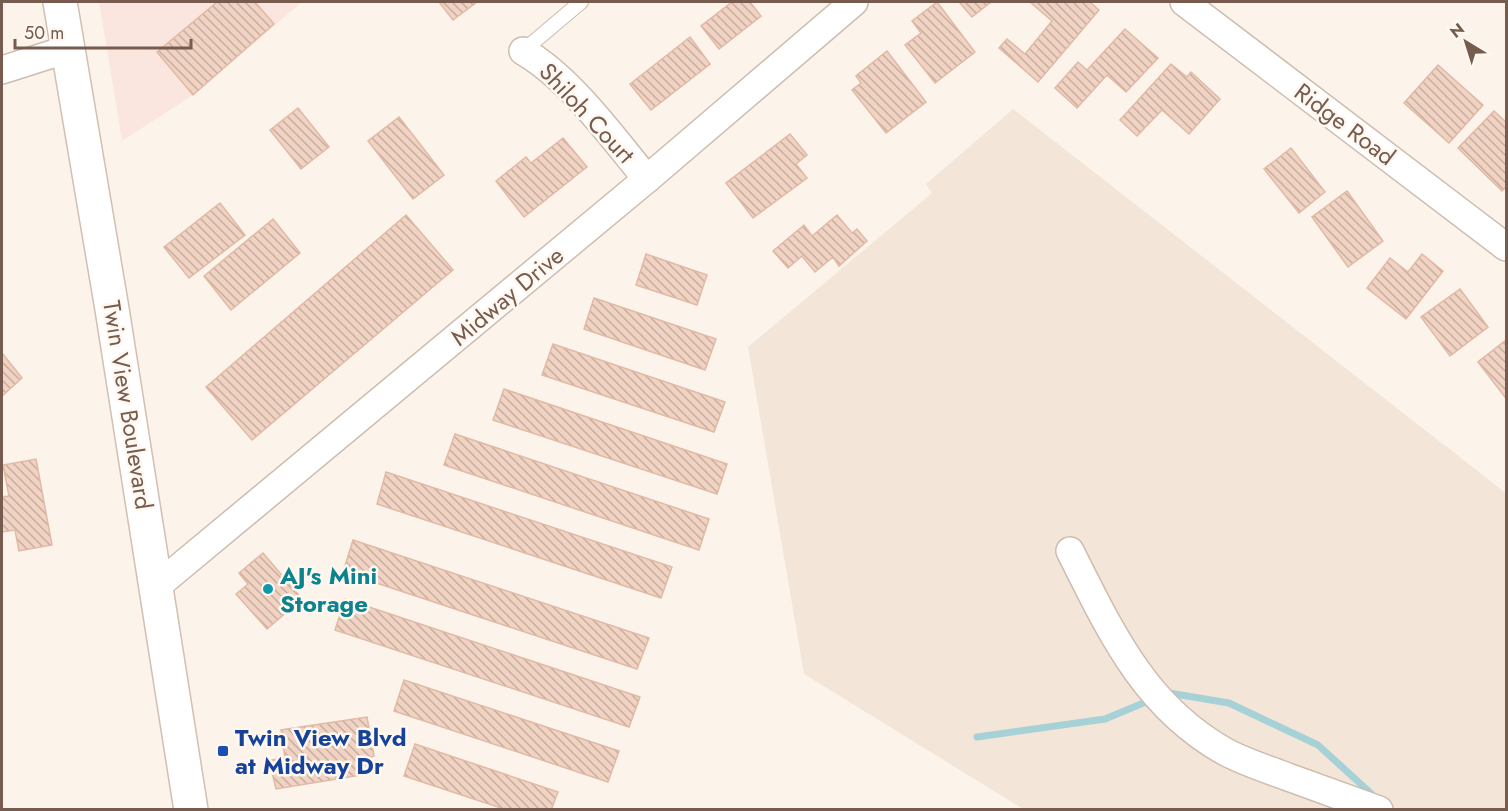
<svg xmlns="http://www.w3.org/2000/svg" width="1508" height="811" font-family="Jost,sans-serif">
<defs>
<pattern id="building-back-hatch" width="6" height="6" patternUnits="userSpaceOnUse" patternTransform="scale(1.5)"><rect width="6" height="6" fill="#f0d3c3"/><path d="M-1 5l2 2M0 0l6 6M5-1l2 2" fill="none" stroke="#c7aea1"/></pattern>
</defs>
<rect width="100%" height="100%" fill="#fcf4eb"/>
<!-- residential -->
<polygon fill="#f3e6d9" points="1013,109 1506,493 1506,809 1023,809 804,674 748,347 932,193 926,184"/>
<!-- commercial -->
<polygon fill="#fbe6df" points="99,2 302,2 193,95 122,141"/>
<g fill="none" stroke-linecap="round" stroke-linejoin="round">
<!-- stream -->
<g stroke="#a6d1d6" stroke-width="7">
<polyline points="1166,694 1169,693 1229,703 1318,745 1376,798"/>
<polyline points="977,737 1105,719 1153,699"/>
</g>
</g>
<!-- building -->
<g fill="url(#building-back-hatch)" stroke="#e2b9a4" stroke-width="1.5">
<polygon points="217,2 255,2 274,24 193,95 157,52"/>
<polygon points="439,2 477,2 453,20"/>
<polygon points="732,2 750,2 761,16 719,49 701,26"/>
<polygon points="937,2 975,52 935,83 905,45 921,33 912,21"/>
<polygon points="959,2 991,2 972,17"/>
<polygon points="1030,2 1090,2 1099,10 1038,82 999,48 1007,39 1025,54 1052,21"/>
<polygon points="1125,29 1158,58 1126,92 1107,75 1077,108 1055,88 1078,62 1087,70"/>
<polygon points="690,37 710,64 651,110 630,84"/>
<polygon points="887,51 926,102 886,133 852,90 861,83 856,76"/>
<polygon points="1171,64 1187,77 1191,72 1220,99 1189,134 1162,110 1137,136 1120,120"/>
<polygon points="1438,65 1483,105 1449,143 1404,103"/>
<polygon points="298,108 329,147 301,169 270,130"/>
<polygon points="1494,111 1506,122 1506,187 1502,191 1458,148"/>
<polygon points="399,117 444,175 413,199 368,141"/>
<polygon points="790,134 807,155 796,164 807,178 753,218 726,183"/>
<polygon points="563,138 587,167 524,217 496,181 526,157 531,163"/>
<polygon points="1291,148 1325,192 1299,213 1264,169"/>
<polygon points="1347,191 1383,241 1348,267 1312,217"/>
<polygon points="220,203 245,235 189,278 164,247"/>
<polygon points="406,215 453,270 252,440 206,387"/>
<polygon points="837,215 852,233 857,229 867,241 839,266 833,257 815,272 802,256 788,268 773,251 804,225 812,236"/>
<polygon points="273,219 300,253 231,310 204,276"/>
<polygon points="646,254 707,275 697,305 636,285"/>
<polygon points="1422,254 1443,271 1406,319 1367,288 1390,258 1408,272"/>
<polygon points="1460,289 1488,327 1450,356 1421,317"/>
<polygon points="594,298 716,339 705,370 584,329"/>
<polygon points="1506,340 1506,396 1505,397 1478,362"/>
<polygon points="553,344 725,402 714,432 542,375"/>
<polygon points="2,353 22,378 2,396"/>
<polygon points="504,389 727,464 717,494 493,420"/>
<polygon points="455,434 709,519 699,550 444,465"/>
<polygon points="36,459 52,545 19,551 15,530 2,532 2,497 9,496 3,465"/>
<polygon points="386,472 672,567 661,598 377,504"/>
<polygon points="353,540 649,638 637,669 343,572"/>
<polygon points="263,553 302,599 267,629 236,594 248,584 239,573"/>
<polygon points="345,599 640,697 629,727 335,630"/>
<polygon points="404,680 619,751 608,782 394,711"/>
<polygon points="367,717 374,756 371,757 374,773 276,789 270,764 271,760 285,758 281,730"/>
<polygon points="415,744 558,792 551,810 507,810 404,776"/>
</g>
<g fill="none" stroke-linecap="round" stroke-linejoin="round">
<defs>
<polyline id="lane" points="523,51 581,2"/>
<g id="street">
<polyline points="1184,2 1506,247"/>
<path d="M523,51C571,79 612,137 647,179"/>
<polyline points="2,70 68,49"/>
<path d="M1070,551C1110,630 1143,705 1224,751C1244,762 1267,769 1288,777C1318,788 1348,799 1379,810"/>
<polyline points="157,586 647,179 854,2"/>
</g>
<polyline id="secondary" points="60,2 112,309 191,810"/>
</defs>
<!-- lane casing -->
<use href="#lane" stroke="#cebcb0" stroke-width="16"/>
<!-- street casing -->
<use href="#street" stroke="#cebcb0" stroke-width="30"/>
<!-- secondary casing -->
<use href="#secondary" stroke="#d3beb0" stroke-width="36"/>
<!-- lane -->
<use href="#lane" stroke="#fff" stroke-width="14"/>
<!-- street -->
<use href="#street" stroke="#fff" stroke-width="27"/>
<!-- secondary -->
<use href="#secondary" stroke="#fff" stroke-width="33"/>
</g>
<!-- markers -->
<circle fill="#0f9aa8" stroke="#fef8f1" stroke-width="2" cx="268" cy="589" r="6"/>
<rect fill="#1a4fb4" stroke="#fef8f1" stroke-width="2" x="217" y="745" width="12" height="12" rx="3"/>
<g text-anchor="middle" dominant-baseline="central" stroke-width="5" stroke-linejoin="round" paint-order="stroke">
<!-- street labels -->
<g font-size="24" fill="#765b4e" stroke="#fef8f1">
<text transform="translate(587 113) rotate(47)">Shiloh Court</text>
<text transform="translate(1345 124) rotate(37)">Ridge Road</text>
<text transform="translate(507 296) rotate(-40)">Midway Drive</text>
<text transform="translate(128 405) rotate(81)">Twin View Boulevard</text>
</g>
<!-- culture labels -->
<g font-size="24" font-weight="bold" fill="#0d838f" stroke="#fef8f1" text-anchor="start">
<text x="280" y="575">AJ's Mini<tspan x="280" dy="28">Storage</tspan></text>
</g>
<!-- transit labels -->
<g font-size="24" font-weight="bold" fill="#164399" stroke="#fef8f1" text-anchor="start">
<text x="235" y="737">Twin View Blvd<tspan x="235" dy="28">at Midway Dr</tspan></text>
</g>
</g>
<!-- border -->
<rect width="1508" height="811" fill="none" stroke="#765b4e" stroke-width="6"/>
<!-- north arrow -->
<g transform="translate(1466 42) rotate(322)" stroke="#fef8f1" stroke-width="4.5" paint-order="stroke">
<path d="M0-4.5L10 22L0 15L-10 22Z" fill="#765b4e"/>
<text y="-9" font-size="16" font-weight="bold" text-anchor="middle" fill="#765b4e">N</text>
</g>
<!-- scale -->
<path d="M15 39v9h176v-9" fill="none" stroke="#765b4e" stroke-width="3"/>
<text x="24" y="39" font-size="18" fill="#765b4e" stroke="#fef8f1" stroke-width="4.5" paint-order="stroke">50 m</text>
</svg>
